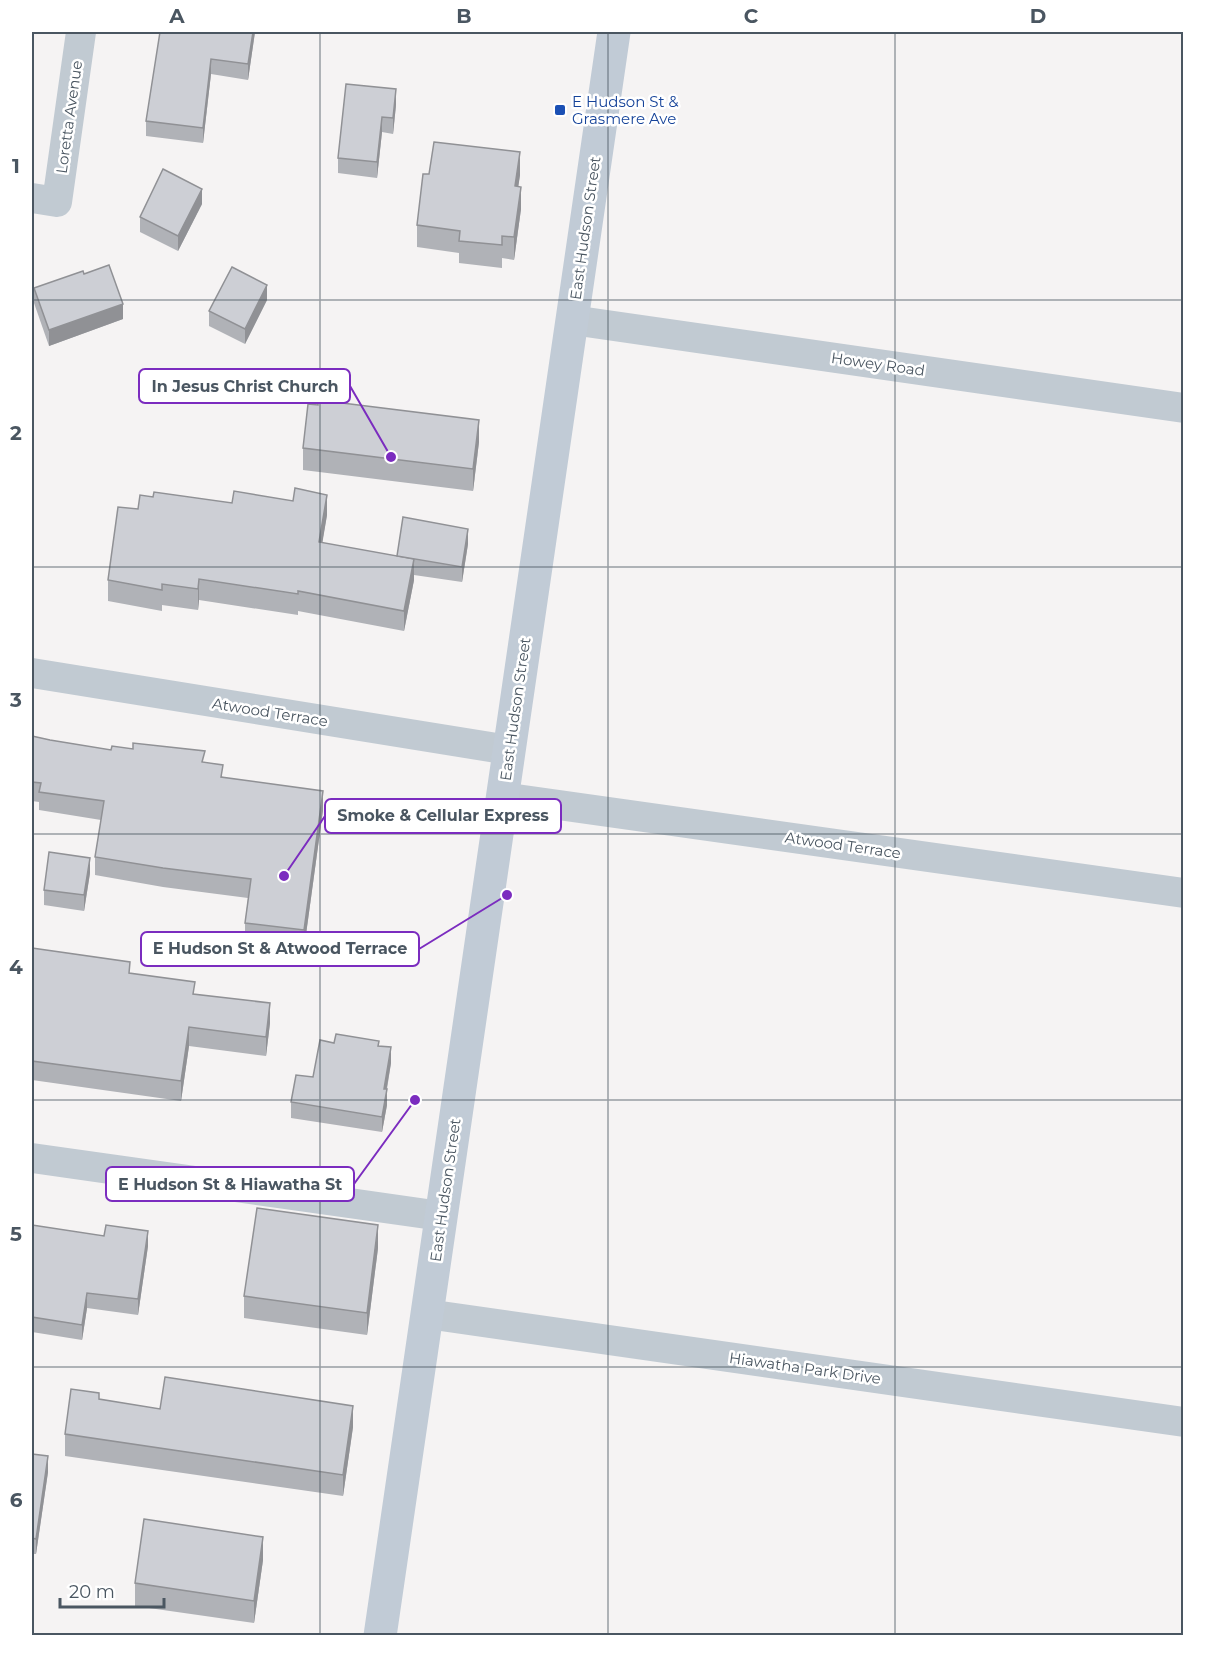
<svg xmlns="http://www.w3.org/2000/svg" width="1215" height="1667" font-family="Montserrat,sans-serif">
<rect width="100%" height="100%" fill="#f5f3f3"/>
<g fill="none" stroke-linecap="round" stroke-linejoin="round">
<!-- minor -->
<g stroke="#c1cad2" stroke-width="30">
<polyline points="32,198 57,202 81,32"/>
<polyline points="572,320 1184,408"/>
<polyline points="32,673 509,750"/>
<polyline points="502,797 1184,893"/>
<polyline points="32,1158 441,1216"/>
<polyline points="427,1314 1184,1422"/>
</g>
<!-- secondary -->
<polyline stroke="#c1cbd6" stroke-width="33" points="380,1636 614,32"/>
</g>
<!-- wall -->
<g fill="#b0b2b7">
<polygon points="160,32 255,32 248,80 211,74 203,143 146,136 146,121"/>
<polygon points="396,105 393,134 382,132 377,178 338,173 338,158"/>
<polygon points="429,174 520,175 518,187 521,209 514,260 502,258 502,268 459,263 459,253 417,247 417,225"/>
<polygon points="202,204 178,251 140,232 140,217"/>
<polygon points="84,274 123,319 49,346 34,303 34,288"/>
<polygon points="267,300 245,344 209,326 209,311"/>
<polygon points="479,442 473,491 303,470 303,448"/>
<polygon points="153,497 232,503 327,515 322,543 397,556 468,544 462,582 414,575 414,580 404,631 298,611 298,615 199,600 198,610 162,605 162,611 108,601 108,580 138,509"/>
<polygon points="32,736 50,740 111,750 205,762 223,777 323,810 304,949 245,941 245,923 248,898 163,887 95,875 95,857 101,820 39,810 39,802 32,801"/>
<polygon points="90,873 84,911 44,905 44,890"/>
<polygon points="32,948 130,973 195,994 270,1023 266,1056 189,1046 181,1101 32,1080"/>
<polygon points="334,1043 379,1046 391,1063 387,1089 387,1105 382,1132 291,1118 291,1102 313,1077"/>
<polygon points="32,1225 148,1246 138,1315 87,1308 82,1340 32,1332"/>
<polygon points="378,1248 367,1335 244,1318 244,1296"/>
<polygon points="99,1399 160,1409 353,1427 343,1496 65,1456 65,1434"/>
<polygon points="32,1454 48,1472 36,1554 32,1554"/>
<polygon points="263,1560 254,1623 135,1606 135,1583"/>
</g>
<!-- shaded-wall -->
<g fill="#909195">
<polygon points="253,32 255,32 248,80 248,64"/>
<polygon points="211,59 211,74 203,143 203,128"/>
<polygon points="396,89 396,105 393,134 393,118"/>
<polygon points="382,117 382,132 377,178 377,162"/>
<polygon points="520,152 520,175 515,209 515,186"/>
<polygon points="521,187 521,209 514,260 514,237"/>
<polygon points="202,189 202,204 178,251 178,236"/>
<polygon points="267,285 267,300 245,344 245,329"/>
<polygon points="123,304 123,319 49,346 49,330"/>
<polygon points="479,420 479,442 473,491 473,469"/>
<polygon points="327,495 327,515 319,563 319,542"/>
<polygon points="468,529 468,544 462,582 462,567"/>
<polygon points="414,559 414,580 404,631 404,611"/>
<polygon points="199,579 199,600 198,610 198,589"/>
<polygon points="323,791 323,810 304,949 304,930"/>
<polygon points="90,858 90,873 84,911 84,895"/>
<polygon points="270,1003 270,1023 266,1056 266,1037"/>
<polygon points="189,1027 189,1046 181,1101 181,1081"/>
<polygon points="391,1047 391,1063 384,1104 384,1089"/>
<polygon points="387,1089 387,1105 382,1132 382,1117"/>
<polygon points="378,1225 378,1248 367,1335 367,1313"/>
<polygon points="148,1231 148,1246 138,1315 138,1299"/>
<polygon points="87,1293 87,1308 82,1340 82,1325"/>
<polygon points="353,1406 353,1427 343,1496 343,1475"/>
<polygon points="48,1456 48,1472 36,1554 36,1539"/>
<polygon points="263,1537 263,1560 254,1623 254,1601"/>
</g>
<!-- building -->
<g fill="#cdcfd5" stroke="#909195" stroke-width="1.5">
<polygon points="160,32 253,32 248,64 211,59 203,128 146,121"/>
<polygon points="346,84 396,89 393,118 382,117 377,162 338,158"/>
<polygon points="434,142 520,152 515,186 521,187 514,237 502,236 502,245 459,241 460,231 417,225 423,174 429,174"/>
<polygon points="163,169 202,189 178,236 140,217"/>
<polygon points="109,265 123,304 49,330 34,288 83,271 84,274"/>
<polygon points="232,267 267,285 245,329 209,311"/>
<polygon points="318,400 479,420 473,469 303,448 308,404 318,405"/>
<polygon points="295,488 327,495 319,542 414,559 404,611 298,591 298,594 199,579 198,589 162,584 162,590 108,580 118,507 138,509 140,495 153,497 154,492 232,503 234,491 293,501"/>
<polygon points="403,517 468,529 462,567 397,556"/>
<polygon points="32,736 50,740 111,750 112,746 133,749 133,743 205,751 202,762 223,765 221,777 323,791 304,930 245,923 251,879 163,868 95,857 104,801 39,792 41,783 32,782"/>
<polygon points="49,852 90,858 84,895 44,890"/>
<polygon points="32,948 130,962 129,973 195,982 193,994 270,1003 266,1037 189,1027 181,1081 32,1061"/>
<polygon points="336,1034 379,1041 378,1046 391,1047 384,1089 387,1089 382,1117 291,1102 296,1075 313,1077 320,1040 334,1043"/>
<polygon points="257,1208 378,1225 367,1313 244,1296"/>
<polygon points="32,1225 104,1236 106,1225 148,1231 138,1299 87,1293 82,1325 32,1317"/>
<polygon points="165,1377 353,1406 343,1475 65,1434 71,1389 99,1393 99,1399 160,1409"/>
<polygon points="32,1454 48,1456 36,1539 32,1538"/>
<polygon points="144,1519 263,1537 254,1601 135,1583"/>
</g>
<!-- grid -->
<path fill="none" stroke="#4a5661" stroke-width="1.5" stroke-opacity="0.55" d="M320,32V1636M608,32V1636M895,32V1636M32,300H1184M32,567H1184M32,834H1184M32,1100H1184M32,1367H1184"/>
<!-- markers -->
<rect fill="#1a4fb4" stroke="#fff" stroke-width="2" x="554" y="104" width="12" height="12" rx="3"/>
<g text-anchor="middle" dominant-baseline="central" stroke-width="5" stroke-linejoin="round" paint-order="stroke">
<!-- transit labels -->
<g font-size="15" fill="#164399" stroke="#fff" text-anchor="start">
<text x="572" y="101">E Hudson St &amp;<tspan x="572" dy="17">Grasmere Ave</tspan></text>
</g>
<!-- street labels -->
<g font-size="15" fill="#4a5661" stroke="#fff">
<text transform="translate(69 117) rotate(-82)">Loretta Avenue</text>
<text transform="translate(585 228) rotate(-82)">East Hudson Street</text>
<text transform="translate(878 364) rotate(8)">Howey Road</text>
<text transform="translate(515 709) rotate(-82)">East Hudson Street</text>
<text transform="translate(270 712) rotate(9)">Atwood Terrace</text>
<text transform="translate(843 845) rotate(8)">Atwood Terrace</text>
<text transform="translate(445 1190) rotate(-82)">East Hudson Street</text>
<text transform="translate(805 1368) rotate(8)">Hiawatha Park Drive</text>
</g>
</g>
<!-- callouts -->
<path fill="none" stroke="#7b2cbf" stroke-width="2" d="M391 457L350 386M284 876L325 816M507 895L419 949M415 1100L354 1184"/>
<g fill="#7b2cbf" stroke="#fff" stroke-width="2">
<circle cx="391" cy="457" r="6"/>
<circle cx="284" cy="876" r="6"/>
<circle cx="507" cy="895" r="6"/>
<circle cx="415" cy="1100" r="6"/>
</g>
<g fill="#fff" stroke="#7b2cbf" stroke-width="2">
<rect x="139" y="369" width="211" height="34" rx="6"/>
<rect x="325" y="799" width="236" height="34" rx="6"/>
<rect x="141" y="932" width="278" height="34" rx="6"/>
<rect x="106" y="1167" width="248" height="34" rx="6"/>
</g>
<g font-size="16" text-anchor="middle" font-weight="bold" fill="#4a5661">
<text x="245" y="392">In Jesus Christ Church</text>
<text x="443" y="821">Smoke &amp; Cellular Express</text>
<text x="280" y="954">E Hudson St &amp; Atwood Terrace</text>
<text x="230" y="1190">E Hudson St &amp; Hiawatha St</text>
</g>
<!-- border -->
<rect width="1215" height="1667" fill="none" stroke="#ffffff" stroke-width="66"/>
<!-- scale -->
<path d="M60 1598v9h104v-9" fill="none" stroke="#4a5661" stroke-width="3"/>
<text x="69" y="1598" font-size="18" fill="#4a5661" stroke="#ffffff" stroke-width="4.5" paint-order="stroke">20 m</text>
<rect x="33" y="33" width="1149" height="1601" fill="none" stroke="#4a5661" stroke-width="2"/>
<g font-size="20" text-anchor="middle" font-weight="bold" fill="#4a5661">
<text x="177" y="23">A</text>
<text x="464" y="23">B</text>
<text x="751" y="23">C</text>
<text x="1038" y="23">D</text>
<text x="16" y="173">1</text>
<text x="16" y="440">2</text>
<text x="16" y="707">3</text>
<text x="16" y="974">4</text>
<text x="16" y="1241">5</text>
<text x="16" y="1507">6</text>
</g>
</svg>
